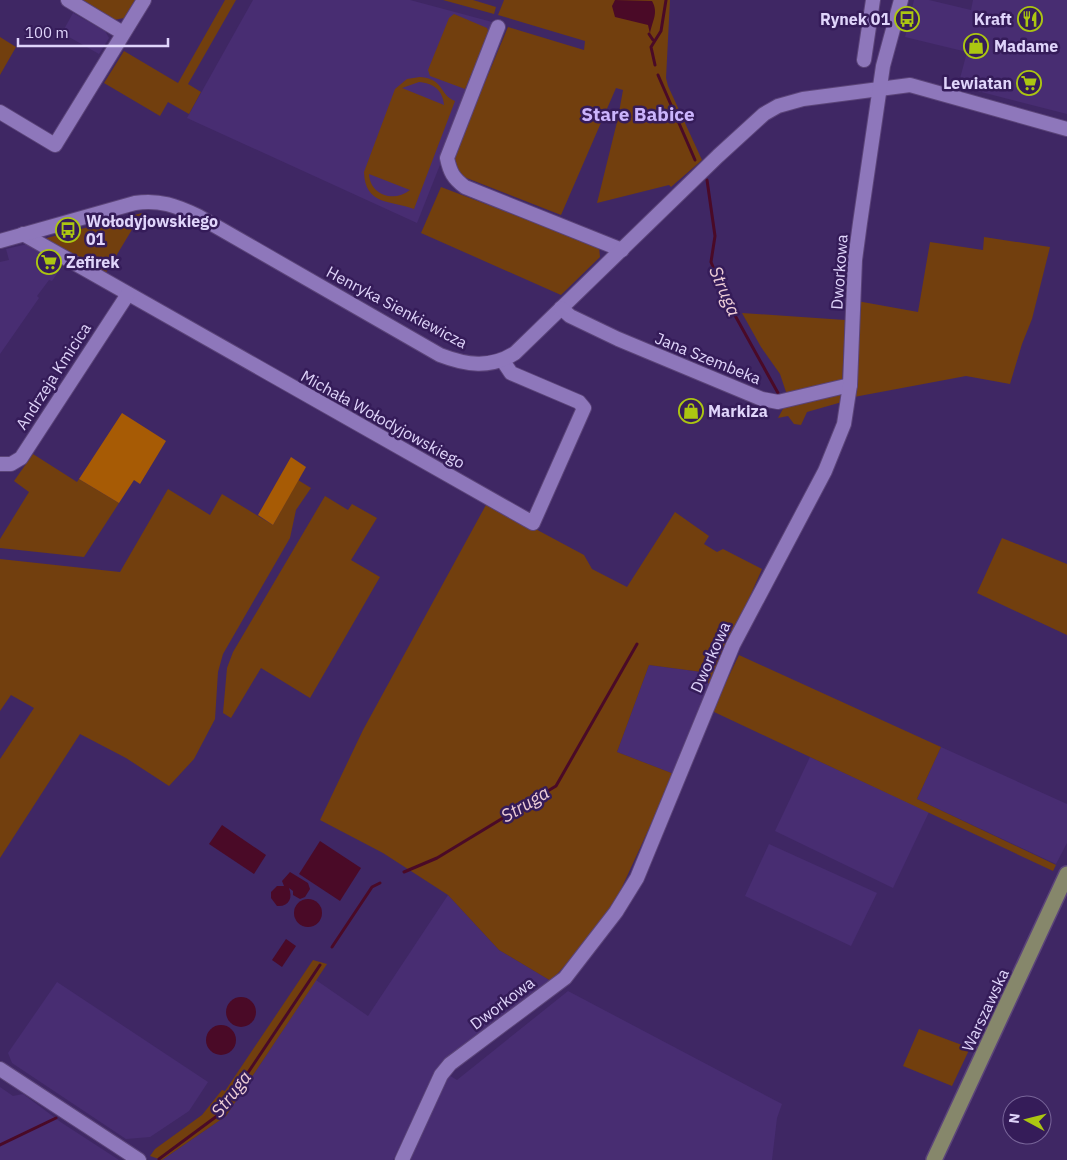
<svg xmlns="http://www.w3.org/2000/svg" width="1067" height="1160" font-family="'IBM Plex Sans',sans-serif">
<rect width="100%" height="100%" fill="#3f2764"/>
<!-- built -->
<g fill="#482d72">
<polygon points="253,0 410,0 496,23 417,223 187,118"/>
<polygon points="914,0 929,0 971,10 973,0 1067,0 1067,114 958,86 967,52 905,37"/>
<polygon points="73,13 105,31 109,38 99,54 62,33"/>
<polygon points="32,243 65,262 52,281 49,280 37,296 39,298 0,354 0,262 9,260 6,249"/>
<polygon points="649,665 702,672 710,686 674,774 617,752"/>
<polygon points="941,747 1067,804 1067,843 1056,864 917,799"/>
<polygon points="810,757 929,812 893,888 775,831"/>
<polygon points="769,844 877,893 851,946 745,896"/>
<polygon points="448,895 499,950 551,981 429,1087 393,1160 162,1160 226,1116 316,980 368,1016"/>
<polygon points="57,982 208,1082 189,1111 150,1137 126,1139 12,1063 8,1053"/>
<polygon points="568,991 782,1104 777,1118 772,1160 406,1160 447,1074 457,1080"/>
<polygon points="0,1087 13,1096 23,1094 62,1123 119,1160 0,1160"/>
</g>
<!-- green -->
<g fill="#723f0e" fill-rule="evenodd">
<polygon points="83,0 135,0 124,18 114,20"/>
<polygon points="225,0 236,0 188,84 201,92 189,114 168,102 160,116 104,83 124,51 178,83"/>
<polygon points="443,0 473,0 496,7 494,14"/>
<polygon points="504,0 670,0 666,78 668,86 702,160 671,187 669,185 597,203 618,118 623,90 616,88 561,215 464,177 459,173 454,156 508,27 584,50 585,41 498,15"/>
<polygon points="454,14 487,28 489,34 465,89 430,76 428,70 449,18"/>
<polygon points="0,37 16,47 0,75"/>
<path d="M420,77C445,79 439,95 455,101L414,209C391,200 365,206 364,172L395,89L407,79ZM419,82C433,83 443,90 444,105L402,88ZM369,174L410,190C394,203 370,195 369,174Z"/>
<polygon points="441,187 599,247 600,257 561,295 421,233"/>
<polygon points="142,213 104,276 43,239"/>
<polygon points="984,237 1050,247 1032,319 1022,344 1010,384 966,376 854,397 857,301 918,312 930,242 983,250"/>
<polygon points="742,313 845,320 842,385 788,398 780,374 761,347"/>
<polygon points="842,394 842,402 807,412 801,425 794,424 788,416 778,418 784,407"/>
<polygon points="33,454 77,482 79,479 119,503 84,557 0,548 0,539 29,492 14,481"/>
<polygon points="298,480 311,488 296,510 290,538 223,654 218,672 215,719 194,759 169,786 126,758 80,734 0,858 0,759 34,708 11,695 0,711 0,559 120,572 168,489 210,515 222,494 273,525"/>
<polygon points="325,496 348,510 352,504 377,518 351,560 380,577 310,698 261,668 231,718 223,713 227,668 233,652"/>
<polygon points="487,503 584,555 592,569 627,587 675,512 709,536 704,544 717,552 723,549 762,569 710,686 702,672 649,665 617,752 674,774 617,898 602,924 551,981 499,950 448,895 383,853 320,820 363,730"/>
<polygon points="1002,538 1067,564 1067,635 977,593"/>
<polygon points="739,655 941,747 917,799 1056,865 1053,871 712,711"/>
<polygon points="313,960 327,964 226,1116 162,1160 150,1156 155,1149 202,1115 222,1090 225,1091"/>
<polygon points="919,1029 970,1048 952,1086 903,1066"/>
</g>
<!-- forest -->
<g fill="#a75b05">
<polygon points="122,413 166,441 140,484 134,480 119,503 79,479"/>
<polygon points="291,457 306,467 273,525 258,515"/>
</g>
<!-- water -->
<g fill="#4a0a27">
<path d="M615,0L652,1C659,13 652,21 650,34L648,25L615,17L612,6Z"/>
<polygon points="222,825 266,855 254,874 209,844"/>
<polygon points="320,841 361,868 340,901 299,874"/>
<path d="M290,872L308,883L310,889L305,897L300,899L293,895V891L289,888C293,898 289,907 277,906L271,898V892L277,886H284L282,881Z"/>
<circle cx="308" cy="913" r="14"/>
<polygon points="286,939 296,946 282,967 272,960"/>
<circle cx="241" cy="1012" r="15"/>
<circle cx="221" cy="1040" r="15"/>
</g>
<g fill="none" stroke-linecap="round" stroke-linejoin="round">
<!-- stream -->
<g stroke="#4a0a27" stroke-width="3">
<polyline points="649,34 653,40"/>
<polyline points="655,65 651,47 661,31 666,0"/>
<polyline points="658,75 695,160"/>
<polyline points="707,180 715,236 711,262 727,301 778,393"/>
<polyline points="404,872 437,858 556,786 637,644"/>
<polyline points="332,947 372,887 380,883"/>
<polyline points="0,1145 56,1118"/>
<polyline points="159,1159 221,1113 320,965"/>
</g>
<defs>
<g id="minor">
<polyline points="68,0 123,33"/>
<path d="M498,27L447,158C450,172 453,178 465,187L622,250"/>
<polyline points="864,60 873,0"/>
<polyline points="0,112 55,145 144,0"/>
<polyline points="23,234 533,523 584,408 579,402 511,373 503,361"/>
<path d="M0,241L135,203C159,199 177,206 198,216L440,355C466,365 490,369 515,353L718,156L764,114L778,106L803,99L910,85L1067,129"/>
<polyline points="561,308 570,316 618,339 762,399 778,402 850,385"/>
<polyline points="0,464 11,464 21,458 128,294"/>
<polyline points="0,1069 139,1160"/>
<polyline points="402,1160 441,1075 450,1064 565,978 616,912 637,878 733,645 825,471 844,424 850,385 855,260 860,223 883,66 901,0"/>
</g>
<polyline id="major" points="934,1160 1067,874"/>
</defs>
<!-- minor casing -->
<use href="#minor" stroke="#5b4479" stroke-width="16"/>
<!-- major casing -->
<use href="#major" stroke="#5b4479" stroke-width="18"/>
<!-- minor -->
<use href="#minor" stroke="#8e77bb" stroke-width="14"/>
<!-- major -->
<use href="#major" stroke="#86876b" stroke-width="15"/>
</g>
<!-- icons -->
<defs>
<symbol id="bus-ring" viewBox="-11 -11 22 22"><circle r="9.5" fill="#351c59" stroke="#acc611" stroke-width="1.5"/><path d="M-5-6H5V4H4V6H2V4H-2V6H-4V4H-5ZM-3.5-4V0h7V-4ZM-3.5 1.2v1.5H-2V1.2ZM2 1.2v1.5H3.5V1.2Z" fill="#acc611"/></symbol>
<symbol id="restaurant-ring" viewBox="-11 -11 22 22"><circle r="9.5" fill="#351c59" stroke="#acc611" stroke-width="1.5"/><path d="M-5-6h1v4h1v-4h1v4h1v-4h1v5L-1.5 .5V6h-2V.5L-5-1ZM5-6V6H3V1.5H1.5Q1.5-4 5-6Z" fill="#acc611"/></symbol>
<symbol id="shop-ring" viewBox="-11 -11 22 22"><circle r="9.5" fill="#351c59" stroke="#acc611" stroke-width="1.5"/><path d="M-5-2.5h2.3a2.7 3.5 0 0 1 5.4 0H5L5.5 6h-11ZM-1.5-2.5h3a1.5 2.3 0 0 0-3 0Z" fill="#acc611"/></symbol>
<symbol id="supermarket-ring" viewBox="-11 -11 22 22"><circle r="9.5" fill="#351c59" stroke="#acc611" stroke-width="1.5"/><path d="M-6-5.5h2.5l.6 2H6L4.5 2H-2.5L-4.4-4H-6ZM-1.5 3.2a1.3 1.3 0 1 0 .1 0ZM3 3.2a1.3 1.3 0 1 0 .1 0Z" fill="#acc611"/></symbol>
</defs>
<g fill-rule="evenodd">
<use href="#bus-ring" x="893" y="5" width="28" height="28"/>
<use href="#restaurant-ring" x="1016" y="5" width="28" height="28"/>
<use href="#shop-ring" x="962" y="32" width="28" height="28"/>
<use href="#supermarket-ring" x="1015" y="69" width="28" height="28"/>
<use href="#bus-ring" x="54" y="216" width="28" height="28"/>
<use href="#supermarket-ring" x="35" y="248" width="28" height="28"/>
<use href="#shop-ring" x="677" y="397" width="28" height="28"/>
</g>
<g text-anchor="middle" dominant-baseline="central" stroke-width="5" stroke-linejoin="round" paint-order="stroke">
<!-- poi labels -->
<g font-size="16" font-weight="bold" fill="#e0d5fb" stroke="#351c59" text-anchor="start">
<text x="890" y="19" text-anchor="end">Rynek 01</text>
<text x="1012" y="19" text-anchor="end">Kraft</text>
<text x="994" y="46">Madame</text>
<text x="1012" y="83" text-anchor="end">Lewiatan</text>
<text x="86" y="221">Wołodyjowskiego<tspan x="86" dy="18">01</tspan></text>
<text x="66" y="262">Zefirek</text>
<text x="708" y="411">Markiza</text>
</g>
<!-- street labels -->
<g font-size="16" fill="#e0d5fb" stroke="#351c59">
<text transform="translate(839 272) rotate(-86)">Dworkowa</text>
<text transform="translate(397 307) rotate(28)">Henryka Sienkiewicza</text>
<text transform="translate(708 358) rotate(22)">Jana Szembeka</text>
<text transform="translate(53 376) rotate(-57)">Andrzeja Kmicica</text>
<text transform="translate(383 419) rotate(29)">Michała Wołodyjowskiego</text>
<text transform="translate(710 657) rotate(-66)">Dworkowa</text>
<text transform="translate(502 1003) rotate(-37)">Dworkowa</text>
<text transform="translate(985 1010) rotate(-65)">Warszawska</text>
</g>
<!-- water labels -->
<g font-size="18" font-style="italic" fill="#eeced7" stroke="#351c59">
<text transform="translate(725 291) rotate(67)">Struga</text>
<text transform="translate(525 804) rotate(-31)">Struga</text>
<text transform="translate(231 1094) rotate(-52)">Struga</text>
</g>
<!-- quarter labels -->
<g font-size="19" font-weight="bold" fill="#cbb4fd" stroke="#351c59">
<text x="638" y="114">Stare Babice</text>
</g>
</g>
<!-- north arrow -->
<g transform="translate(1027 1120) rotate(277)"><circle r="24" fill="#351c59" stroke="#79669a"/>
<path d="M0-4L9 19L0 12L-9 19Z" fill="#acc611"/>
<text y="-8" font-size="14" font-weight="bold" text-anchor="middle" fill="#e0d5fb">N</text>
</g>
<!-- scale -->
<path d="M18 38v8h150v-8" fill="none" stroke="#e0d5fb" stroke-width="2.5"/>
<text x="25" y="38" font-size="15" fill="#e0d5fb" stroke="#351c59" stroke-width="4" paint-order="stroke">100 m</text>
</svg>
